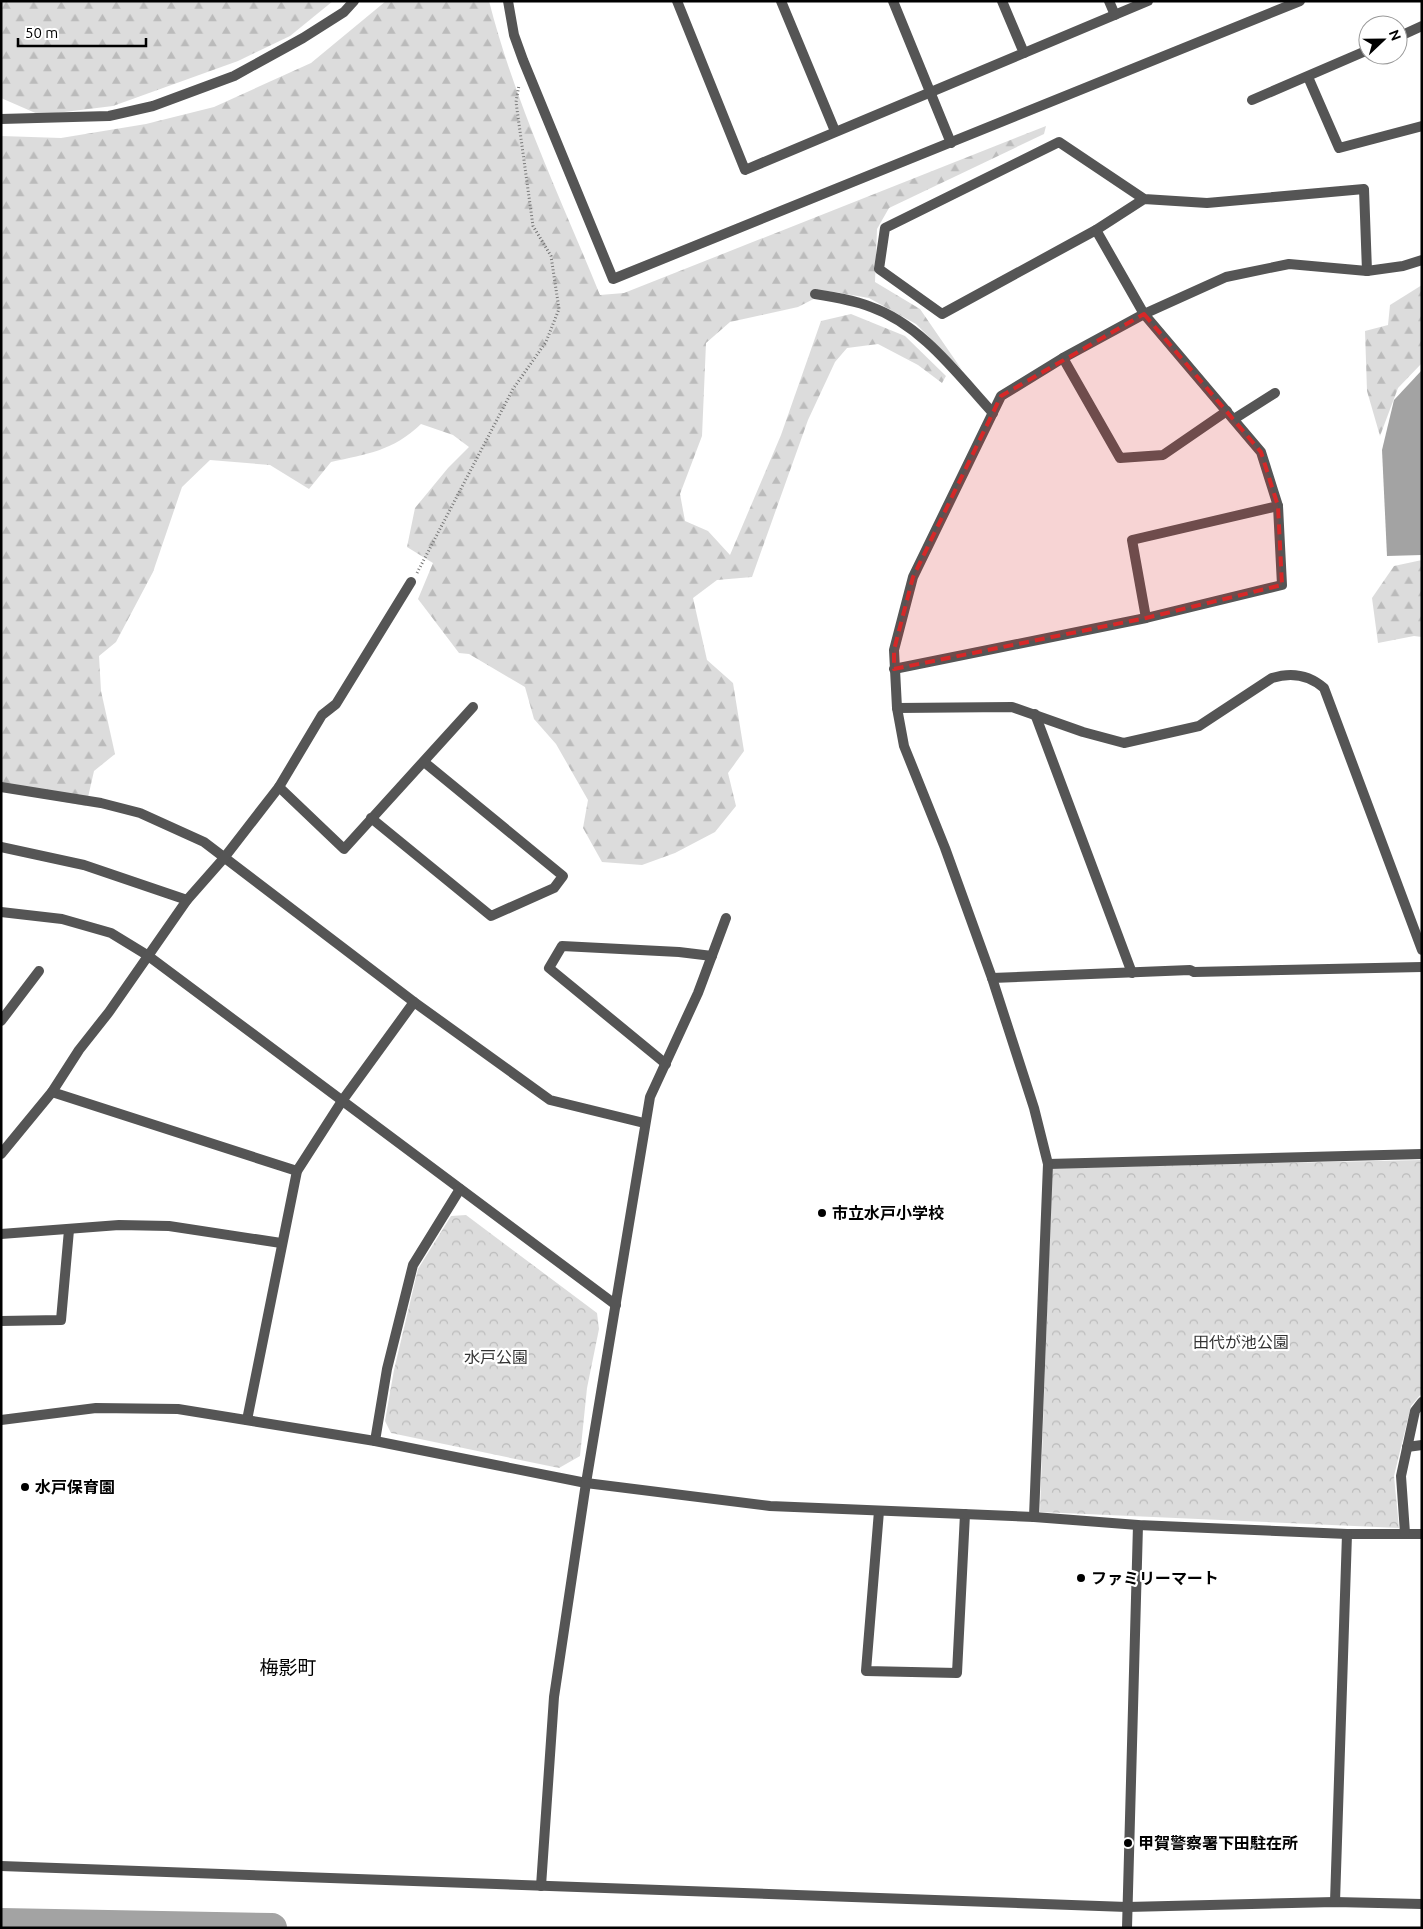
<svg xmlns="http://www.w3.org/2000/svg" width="1423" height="1929" font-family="Ubuntu,'Noto Sans JP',sans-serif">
<defs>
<pattern id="forest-firs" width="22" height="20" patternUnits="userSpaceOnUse" patternTransform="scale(1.25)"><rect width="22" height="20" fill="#dcdcdc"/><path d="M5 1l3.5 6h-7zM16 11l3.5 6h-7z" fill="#bbb"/></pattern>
<pattern id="park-crowns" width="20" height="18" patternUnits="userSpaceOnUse" patternTransform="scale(1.25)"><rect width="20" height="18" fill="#dcdcdc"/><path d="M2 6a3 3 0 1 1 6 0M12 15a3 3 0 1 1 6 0" fill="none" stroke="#bbb"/></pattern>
</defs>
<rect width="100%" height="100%" fill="#fff"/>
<!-- forest -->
<g fill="url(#forest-firs)">
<polygon points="1,1 333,1 290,36 238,61 113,106 40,115 1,98"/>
<path d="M386,1H489C515,103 561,199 600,295L624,293L1046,126L1044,134L889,208L877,229L875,282L920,309L962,370L916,324L869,298L829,291L798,307L730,322L706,343L702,436L680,494L685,521L708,531L730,555L781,435L821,321L851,314L905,336L946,376L942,383L918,365L878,344L847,348L835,362L808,420L752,577L717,580L693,598L707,660L733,683L744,751L728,773L736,806L715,832L675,853L642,865L602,862L583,828L588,800L556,744L534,719L525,687L469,654L459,653L418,599L433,563L407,547L415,508L448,468L469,447L453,435L421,424C393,451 367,454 331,462L309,489L270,465L210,460L182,487L153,572L116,642L99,656L101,691L115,754L94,771L86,806L1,790V136L61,138L146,124L214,107L311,63Z"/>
<polygon points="1422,285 1422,363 1398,388 1380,436 1367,391 1365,331 1388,325 1390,305"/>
<polygon points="1422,560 1422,637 1414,636 1378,643 1372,598 1394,566"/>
</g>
<!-- park -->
<g fill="url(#park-crowns)">
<polygon points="1422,1160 1422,1393 1411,1406 1394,1476 1399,1528 1040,1512 1052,1168"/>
<polygon points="466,1215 597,1313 599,1329 587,1388 580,1456 559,1468 391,1433 385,1421 394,1370 418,1269 451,1216"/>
</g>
<!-- water -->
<polygon fill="#a3a3a3" points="1422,370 1422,555 1387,556 1382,450 1394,400"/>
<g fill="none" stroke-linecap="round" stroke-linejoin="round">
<!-- river -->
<polyline stroke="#a3a3a3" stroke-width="30" points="1,1923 272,1928"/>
<!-- path -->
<polyline stroke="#777" stroke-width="3" stroke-dasharray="1 2.5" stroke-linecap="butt" points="417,573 513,389 546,342 559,309 551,256 533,226 516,102 519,85"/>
<!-- service -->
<polyline stroke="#555" stroke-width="10" points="1,847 84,865 187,900"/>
<!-- minor -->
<g stroke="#555" stroke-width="10">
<polyline points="677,1 745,170 1148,1"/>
<polyline points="781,1 835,131"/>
<polyline points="893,1 951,143"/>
<polyline points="1002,1 1024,53"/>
<polyline points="1109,1 1115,15"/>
<polyline points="1398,37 1422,26"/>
<polyline points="1308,77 1339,148 1422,126"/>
<polyline points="1252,100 1368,50"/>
<polyline points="1,119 109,116 153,106 234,76 303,38 344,12 354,1"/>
<polyline points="1144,199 1096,230 942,314 879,269 885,228 1059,142 1144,199 1207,203 1364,189 1367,271"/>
<path d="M815,294C834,297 853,300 871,307C922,325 958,375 993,413"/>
<polyline points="1063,358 1120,458 1163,455 1227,411"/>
<polyline points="1234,419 1275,393"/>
<polyline points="1146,618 1132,540 1278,506"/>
<polyline points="894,669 1146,618 1282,585 1278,506 1261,452 1144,314 1096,230"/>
<path d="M897,708L1012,707L1083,732L1124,743L1199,726L1272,678C1291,672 1308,674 1324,688L1422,950"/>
<polyline points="1035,714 1132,973"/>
<polyline points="1,787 101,803 140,813 204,842 414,1002 550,1100 644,1123"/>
<polyline points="279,787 344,849 473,707"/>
<polyline points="371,818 491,916 554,888 563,876 424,762"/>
<polyline points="1,912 62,919 111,933 147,955 616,1305"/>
<polyline points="1,1021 39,971"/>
<polyline points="666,1064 549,968 562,946 679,952 712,956"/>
<polyline points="52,1092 297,1171"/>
<polyline points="1,1154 52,1092 79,1050 109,1012 187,900 224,858 279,787 322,715 336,704 411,582"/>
<polyline points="1048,1164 1422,1154"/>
<polyline points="1,1234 119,1225 169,1226 281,1243"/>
<polyline points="1,1321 61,1320 69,1230"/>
<polyline points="247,1420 297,1171 342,1101 414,1002"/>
<polyline points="375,1441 387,1369 413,1265 460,1189"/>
<polyline points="1407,1447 1422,1445"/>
<polyline points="586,1483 650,1097 698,993 726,918"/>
<polyline points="879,1511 866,1671 957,1673 965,1514"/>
<polyline points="1,1866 1127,1907 1335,1902 1422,1904"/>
</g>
<!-- tertiary -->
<g stroke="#555" stroke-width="10">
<polyline points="508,1 514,35 523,60 613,279 1300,1"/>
<polyline points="992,978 1190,970 1194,972 1422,967"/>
<polyline points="1,1420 96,1408 178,1409 375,1441 586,1483 770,1506 1034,1517 1138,1525 1347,1534 1422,1534"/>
<polyline points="1034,1517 1048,1164 1034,1108 992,978 945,848 904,746 897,708 894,650 913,577 1001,396 1063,358 1144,314 1226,277 1289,264 1367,271 1403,266 1422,260"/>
<polyline points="1405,1533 1401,1476 1415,1411 1422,1402"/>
<polyline points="541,1886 554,1697 586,1483"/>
<polyline points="1335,1902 1347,1534"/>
<polyline points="1127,1928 1138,1525"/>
</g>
</g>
<!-- marked area -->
<path fill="#d62828" fill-opacity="0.2" stroke="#d62828" stroke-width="4" stroke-dasharray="10 6" stroke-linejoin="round" d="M1144,314L1261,452L1278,506L1282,585L1146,618L894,669V650L913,577L1001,396Z"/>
<!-- markers -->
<g fill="#000" stroke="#fff" stroke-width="2">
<circle cx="822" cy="1213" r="5"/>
<circle cx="25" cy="1487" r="5"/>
<circle cx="1081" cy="1578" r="5"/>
<circle cx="1128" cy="1843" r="5"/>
</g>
<g text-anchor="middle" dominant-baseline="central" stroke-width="4.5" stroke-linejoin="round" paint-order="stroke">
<!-- poi labels -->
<g font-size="16" font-weight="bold" fill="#000" stroke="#fff" text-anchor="start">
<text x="832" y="1213">市立水戸小学校</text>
<text x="35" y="1487">水戸保育園</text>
<text x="1091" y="1578">ファミリーマート</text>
<text x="1138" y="1843">甲賀警察署下田駐在所</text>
</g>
<!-- park labels -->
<g font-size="16" fill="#333" stroke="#fff">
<text x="1241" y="1342">田代が池公園</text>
<text x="496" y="1357">水戸公園</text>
</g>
<!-- quarter labels -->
<g font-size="19" fill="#000" stroke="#fff">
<text x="288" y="1667">梅影町</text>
</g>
</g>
<!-- border -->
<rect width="1423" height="1929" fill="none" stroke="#000000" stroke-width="5"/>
<!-- north arrow -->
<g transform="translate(1383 40) rotate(68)"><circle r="24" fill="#ffffff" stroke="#999999"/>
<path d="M0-4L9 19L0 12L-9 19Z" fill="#000000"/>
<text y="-8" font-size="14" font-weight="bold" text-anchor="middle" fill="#000000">N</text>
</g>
<!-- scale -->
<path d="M18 38v8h128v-8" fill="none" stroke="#000000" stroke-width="2.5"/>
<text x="25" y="38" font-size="15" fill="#000000" stroke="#ffffff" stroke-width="4" paint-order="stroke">50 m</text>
</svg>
